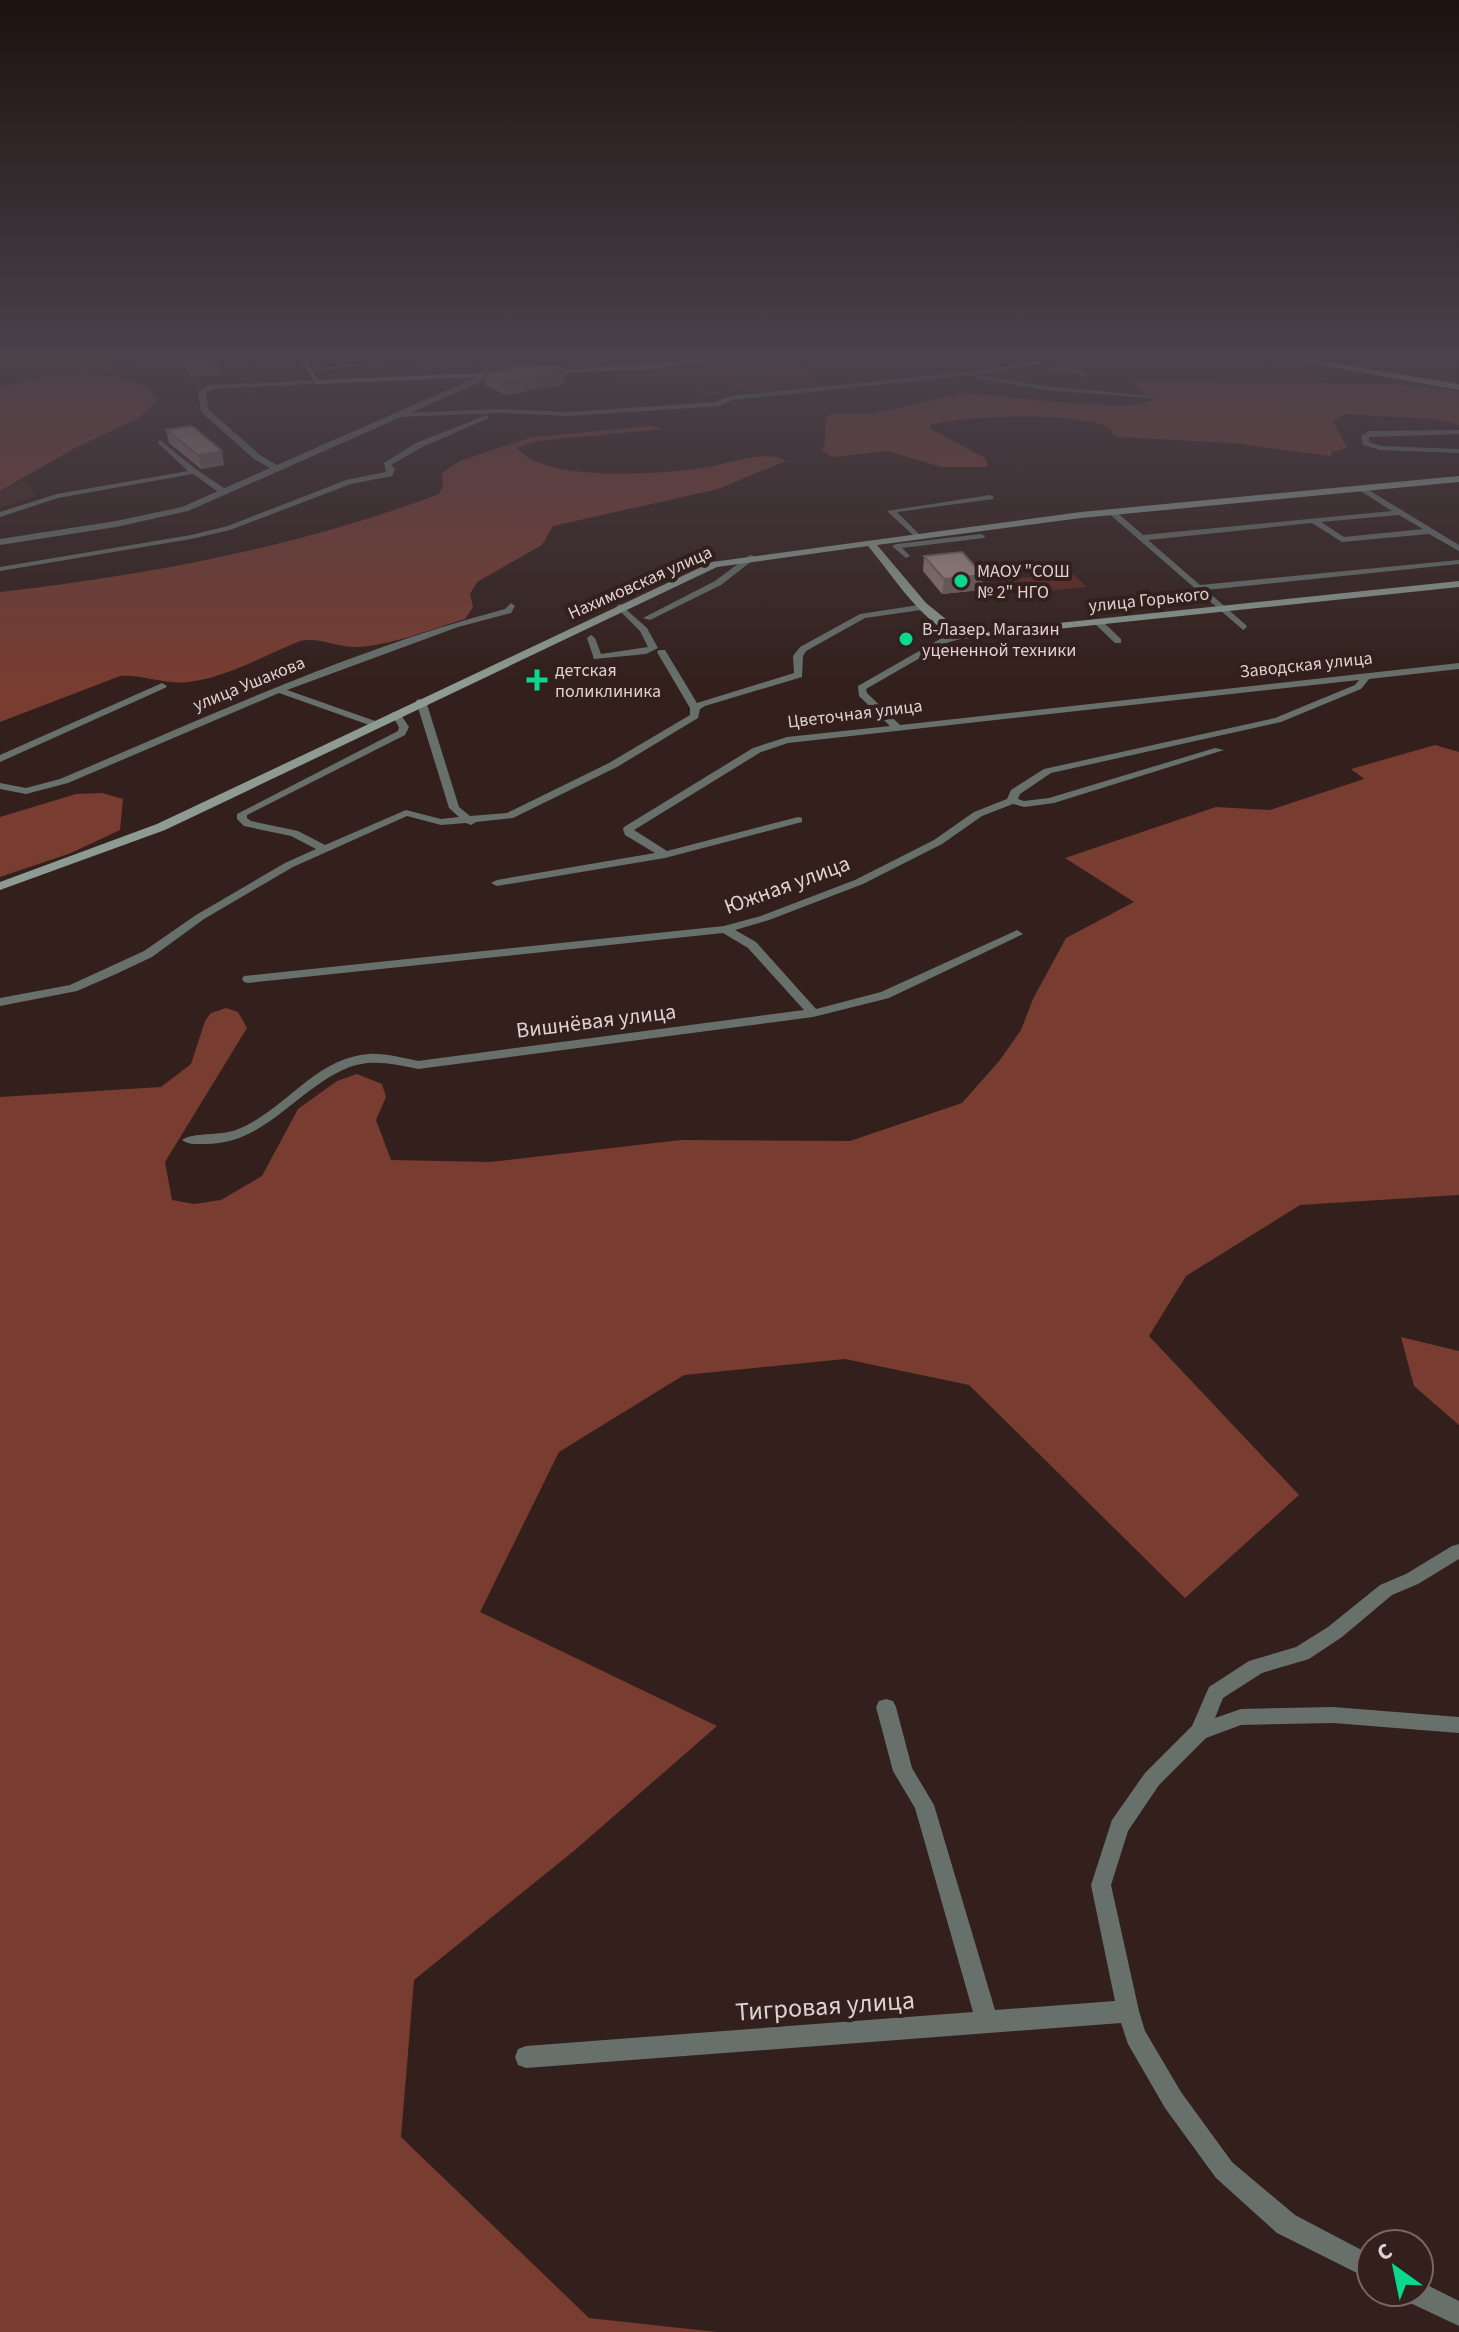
<svg xmlns="http://www.w3.org/2000/svg" width="1459" height="2332" font-family="'Source Sans 3',sans-serif">
<rect width="100%" height="100%" fill="#33201c"/>
<!-- built -->
<g fill="#422924">
<polygon points="792,359 823,384 704,396 694,387 627,390 617,373"/>
<polygon points="24,480 37,496 0,508 0,491"/>
</g>
<!-- green -->
<g fill="#612920">
<polygon points="0,357 160,357 117,363 101,375 0,373"/>
<polygon points="804,374 814,382 735,390 726,382"/>
<polygon points="1072,573 1087,587 1016,594 1002,580"/>
</g>
<!-- forest -->
<g fill="#783c31">
<path d="M49,376C79,377 144,369 158,401L137,419L75,448L0,491V387Z"/>
<path d="M1132,381L1401,384L1459,391V425L1436,419L1344,414L1333,421L1347,448L1331,452V456L1233,443L1118,437L1111,434L1112,429C1083,411 965,415 930,425L931,429L985,458L988,465L985,467H942L887,451L833,457L822,451C828,440 823,429 826,417L831,414H870L963,393L1077,404L1129,405L1154,400L1129,382Z"/>
<path d="M650,426L664,429L537,441L517,448C546,483 660,474 702,468C725,465 766,448 786,461L718,489L553,526L542,545L477,582L470,594L473,607L465,619C431,629 391,646 355,647C335,647 320,637 300,641C265,655 226,678 188,682C164,685 143,674 120,676L0,722V592C148,575 299,547 439,494L443,486L442,473L460,461L532,437Z"/>
<polygon points="1435,745 1459,752 1459,1195 1300,1205 1186,1276 1149,1336 1299,1495 1185,1598 969,1385 845,1359 684,1375 559,1452 480,1612 717,1726 575,1850 414,1980 401,2137 589,2318 717,2332 0,2332 0,1097 161,1087 191,1064 205,1021 211,1013 226,1008 238,1012 247,1028 165,1162 172,1200 194,1204 221,1200 262,1176 298,1109 337,1081 357,1074 382,1084 386,1097 376,1120 391,1160 490,1162 681,1140 850,1141 962,1103 1000,1060 1021,1030 1033,999 1066,938 1134,902 1065,858 1216,807 1270,810 1364,779 1351,769"/>
<polygon points="102,793 123,799 120,830 71,853 0,877 0,817 76,794"/>
<polygon points="1401,1337 1459,1351 1459,1425 1414,1386"/>
</g>
<g fill="none" stroke-linecap="round" stroke-linejoin="round">
<!-- minor -->
<g fill="#67706b" fill-rule="evenodd">
<polygon points="425,357 447,357 309,371 306,369"/>
<polygon points="800,357 809,357 807,359 817,368 817,370 813,370"/>
<polygon points="1060,357 1068,359 983,374 732,400 720,406 568,416 503,413 395,417 392,415 395,413 503,409 568,412 717,402 719,400 731,396 983,370"/>
<polygon points="1049,368 1079,369 1086,375 1083,377 1077,373 1047,371"/>
<polygon points="978,375 1046,386 1151,396 1148,398 1046,390 976,378"/>
<polygon points="487,415 489,418 422,447 391,465 395,469 392,476 351,484 230,530 191,539 0,571 0,567 191,535 228,526 346,480 386,472 384,463 416,443"/>
<polygon points="1459,430 1459,434 1369,437 1369,442 1381,446 1459,449 1459,453 1380,450 1363,445 1361,436 1369,431"/>
<polygon points="160,440 197,470 227,490 227,494 221,494 193,474 58,498 0,517 0,512 57,494 188,471 158,443"/>
<path d="M1362,486L1459,545V551L1429,534L1342,542L1312,523L1148,540L1200,585L1459,560V564L1206,590L1246,625L1247,627L1243,630L1106,511L1113,509L1143,535L1392,511L1359,490L1358,488ZM1399,515L1423,529L1344,537L1321,522Z"/>
<polygon points="990,495 994,497 993,499 897,512 919,534 920,536 916,538 887,511"/>
<polygon points="981,534 985,536 984,538 902,548 910,556 906,558 892,546 896,544"/>
<polygon points="750,555 757,557 721,585 650,620 643,618 715,581"/>
<path d="M511,603L515,606L511,613L458,627L287,690L378,722V726H372L279,693L68,783L26,794L0,789V783L26,788L60,779C207,717 350,650 505,609Z"/>
<polygon points="620,604 647,628 658,648 646,654 594,659 587,638 591,635 595,638 601,654 648,647 640,631 616,607"/>
<polygon points="925,604 929,607 928,609 865,618 806,651 803,656 802,677 705,706 700,709 698,718 617,767 513,818 476,822 471,825 466,823 441,825 407,816 293,867 204,919 152,957 116,974 77,991 0,1006 0,998 70,985 144,951 196,915 285,863 316,849 291,836 244,826 237,819 237,814 398,731 399,727 391,714 393,712 399,712 409,727 405,735 247,815 247,818 251,821 298,831 325,845 406,810 441,819 459,817 449,808 416,701 418,699 426,701 459,807 470,816 507,813 609,763 690,715 690,708 657,652 659,650 665,650 697,703 794,673 793,656 800,647 860,614"/>
<polygon points="1095,620 1101,620 1121,639 1121,643 1115,643 1095,624"/>
<path d="M961,633L965,636L964,638L946,643L866,689L867,693L900,725L1459,663V669L1369,679L1361,689L1281,722L1051,773L1020,794L1018,799L1024,801L1049,798L1215,748L1224,750L1054,803L1024,807L1013,804L982,816L942,844L863,884L769,920L735,930L756,942L816,1009L881,992L1013,932L1017,930L1023,934L889,998L813,1017L418,1069C393,1064 370,1058 345,1069C295,1091 265,1144 205,1144C196,1144 189,1145 182,1140C193,1132 220,1136 236,1130C284,1112 314,1058 369,1054C385,1053 402,1058 418,1061L804,1010L748,948L723,933L248,983L244,982L242,979L244,976L724,926L761,916L855,880L934,840L974,812L1007,799L1011,790L1044,769L1275,718L1355,685L1359,680L788,743L761,752L634,830L667,851L798,817L802,818V822L665,858L497,886L491,883L497,880L655,853L625,835L623,829L624,827L753,748L787,737L890,726L859,696L858,686L940,639Z"/>
<polygon points="162,683 167,686 165,688 0,762 0,755"/>
<polygon points="1459,1544 1459,1559 1418,1584 1392,1595 1342,1637 1309,1659 1262,1673 1223,1698 1215,1718 1241,1709 1333,1707 1459,1717 1459,1733 1333,1723 1241,1725 1206,1738 1159,1785 1128,1831 1111,1885 1139,2011 1145,2031 1181,2092 1232,2162 1295,2215 1371,2255 1371,2280 1277,2233 1216,2178 1165,2108 1128,2044 1121,2023 526,2068 518,2065 515,2057 518,2049 526,2046 973,2012 915,1808 893,1771 876,1707 879,1701 886,1699 893,1701 896,1707 912,1768 934,1805 995,2010 1115,2001 1091,1885 1112,1820 1145,1773 1192,1726 1209,1687 1249,1661 1296,1647 1328,1627 1380,1585 1406,1574 1452,1546"/>
<polygon points="1419,2281 1459,2301 1459,2326 1406,2301 1403,2292 1419,2292"/>
</g>
<!-- tertiary -->
<polygon fill="#67706b" fill-rule="evenodd" points="473,357 480,357 494,376 188,511 116,527 0,545 0,539 116,521 182,507 270,468 254,459 201,412 198,392 210,385 319,380 316,384 214,389 206,393 208,409 260,455 277,465 486,373"/>
<!-- secondary -->
<g fill="#8d9b92" fill-rule="evenodd">
<polygon points="299,357 305,357 318,380 506,372 510,374 506,376 316,384"/>
<polygon points="731,357 755,357 650,369 545,374 541,372"/>
<path d="M1459,476V482L1081,518L877,545L926,603L963,633L1459,581V587L961,639C921,623 895,578 868,546L717,567L165,830L0,890V882L157,824L712,562L1081,512Z"/>
</g>
<!-- primary -->
<polygon fill="#aabcb1" fill-rule="evenodd" points="1277,357 1296,357 1459,384 1459,390"/>
</g>
<!-- wall -->
<g fill="#8c7873">
<polygon points="182,357 215,357 219,374 189,377"/>
<polygon points="484,373 564,384 506,395 485,385"/>
<polygon points="166,430 224,465 201,469 169,443"/>
<polygon points="924,556 981,590 942,594 923,571"/>
</g>
<!-- shaded-wall -->
<g fill="#72615e">
<polygon points="217,362 219,374 189,377 187,364"/>
<polygon points="564,371 564,384 506,395 505,382"/>
<polygon points="222,451 224,465 201,469 198,455"/>
<polygon points="983,575 981,590 942,594 944,579"/>
</g>
<!-- building -->
<g fill="#a38b86" stroke="#72615e" stroke-width="2">
<polygon points="184,357 215,357 217,362 187,364"/>
<polygon points="563,365 564,371 505,382 484,373 518,366"/>
<polygon points="192,426 222,451 198,455 166,430"/>
<polygon points="962,552 983,575 944,579 924,556"/>
</g>
<!-- sky -->
<linearGradient id="sky" x2="0" y2="1"><stop stop-color="#1c120f"/><stop offset="0.52" stop-color="#4a424b"/><stop offset="1" stop-color="#4a424b" stop-opacity="0"/></linearGradient>
<rect width="1459" height="683" fill="url(#sky)"/>
<!-- markers -->
<g fill="#0ad98b" stroke="#33201c" stroke-width="3">
<circle cx="961" cy="581" r="8"/>
<circle cx="906" cy="639" r="8"/>
<path d="M533 668h8v8h8v8h-8v8h-8v-8h-8v-8h8z"/>
</g>
<g text-anchor="middle" dominant-baseline="central" stroke-width="8" stroke-linejoin="round" paint-order="stroke">
<!-- far-poi labels -->
<g font-size="18" fill="#ded1ce" stroke="#33201c" text-anchor="start">
<text x="977" y="571">МАОУ "СОШ<tspan x="977" dy="21">№ 2" НГО</tspan></text>
<text x="922" y="629">В-Лазер. Магазин<tspan x="922" dy="21">уцененной техники</tspan></text>
<text x="555" y="670">детская<tspan x="555" dy="21">поликлиника</tspan></text>
</g>
<!-- far-street labels -->
<g font-size="18" fill="#ded1ce" stroke="#33201c">
<text transform="translate(640 583) rotate(-24)">Нахимовская улица</text>
<text transform="translate(1149 600) rotate(-6)">улица Горького</text>
<text transform="translate(1306 665) rotate(-6)">Заводская улица</text>
<text transform="translate(249 684) rotate(-22)">улица Ушакова</text>
<text transform="translate(855 714) rotate(-7)">Цветочная улица</text>
</g>
<!-- street labels -->
<g font-size="22" fill="#ded1ce" stroke="#33201c">
<text transform="translate(787 885) rotate(-20)">Южная улица</text>
<text transform="translate(596 1021) rotate(-7)">Вишнёвая улица</text>
</g>
<!-- near-street labels -->
<g font-size="26" fill="#ded1ce" stroke="#33201c">
<text transform="translate(825 2006) rotate(-4)">Тигровая улица</text>
</g>
</g>
<!-- north arrow -->
<g transform="translate(1395 2268) rotate(327)"><circle r="38" fill="#33201c" stroke="#776763" stroke-width="2"/>
<path d="M0-6L14 30L0 20L-14 30Z" fill="#0ad98b"/>
<text y="-12" font-size="22" font-weight="bold" text-anchor="middle" fill="#ded1ce">С</text>
</g>
</svg>
